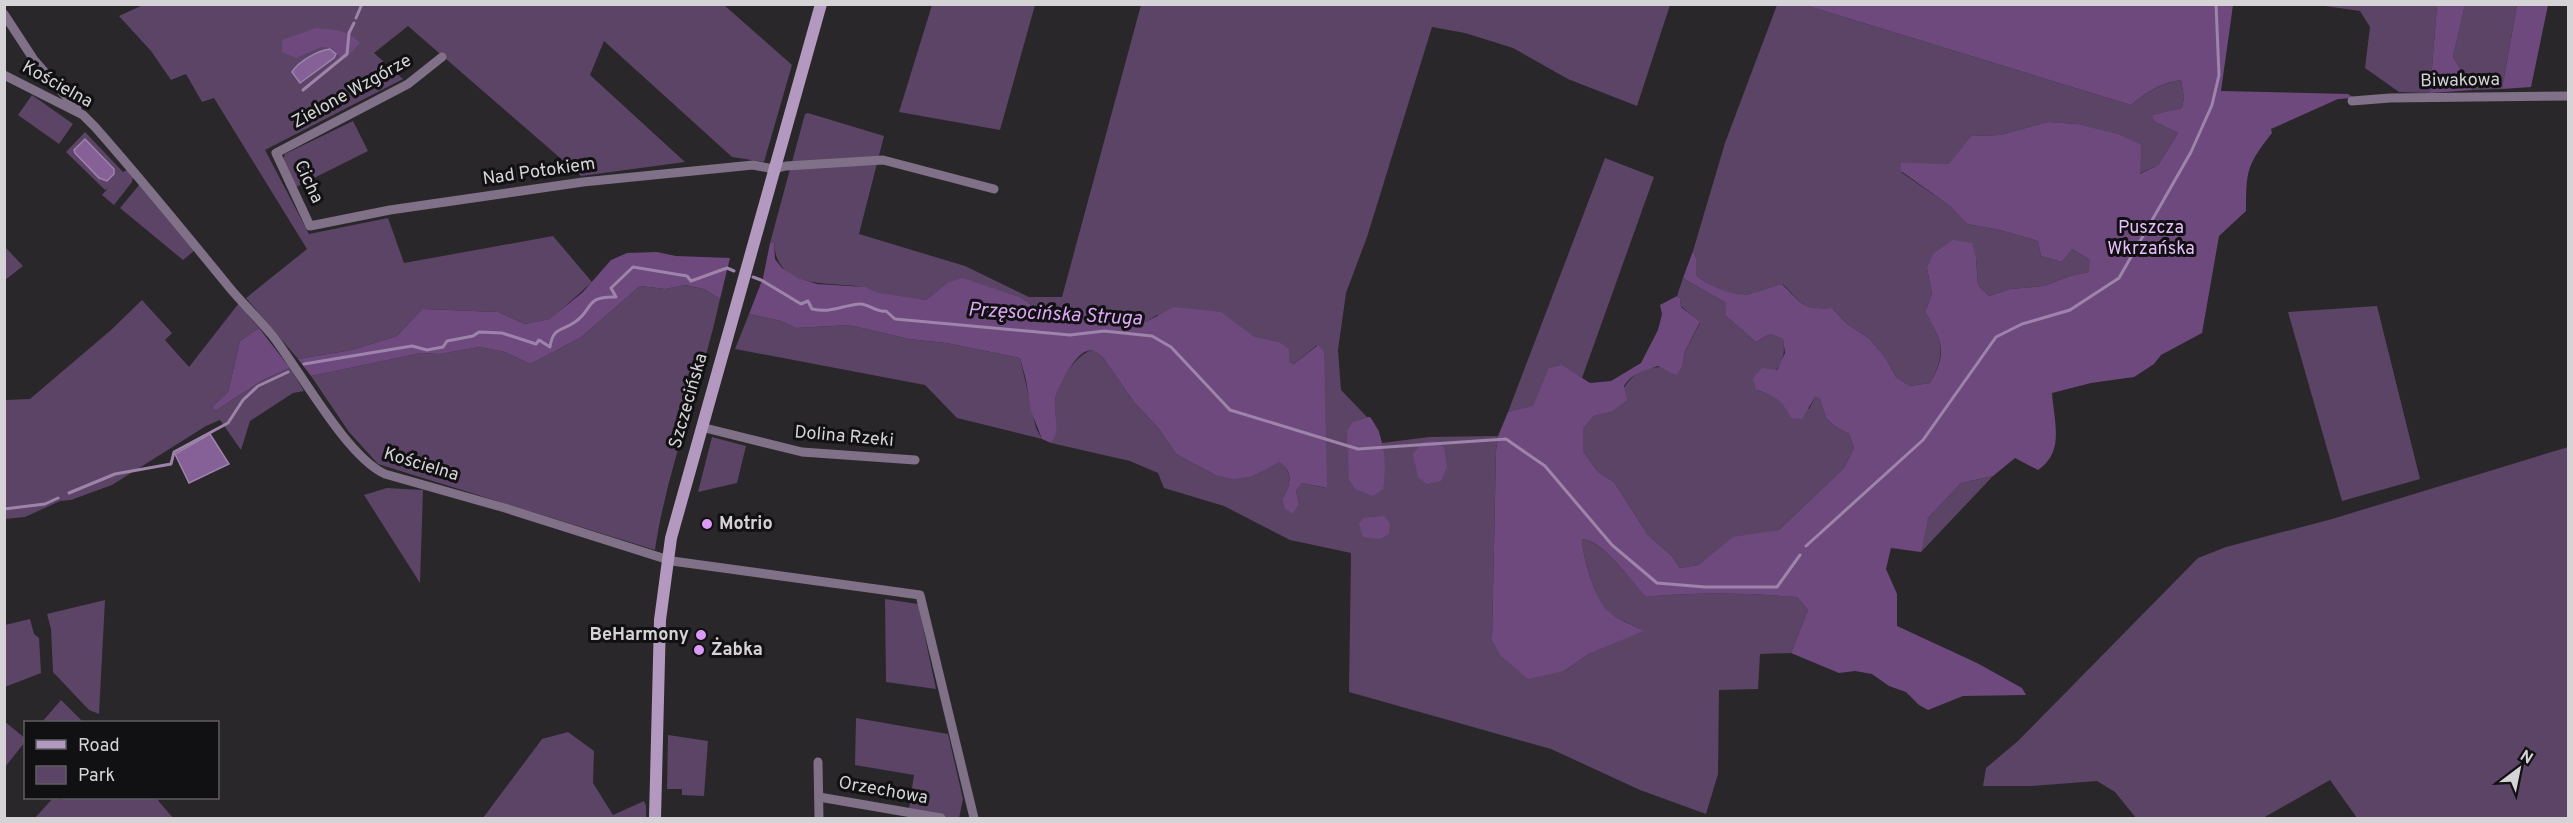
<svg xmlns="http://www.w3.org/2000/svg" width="2573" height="823" font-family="Overpass,sans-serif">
<rect width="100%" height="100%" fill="#29272a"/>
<!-- green -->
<g fill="#5b4466">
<polygon points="145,4 724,5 792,65 764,162 732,157 604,41 590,75 685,162 581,176 408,26 374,53 403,79 265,150 309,234 388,218 404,263 553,236 592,282 551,319 525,324 498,312 422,309 397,336 352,350 298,359 246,298 307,249 214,98 202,102 186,74 171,80 151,51 119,16"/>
<polygon points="932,5 1035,5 1000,130 899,112"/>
<path d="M1141,5H1670L1637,106L1568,79L1513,48L1465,33L1432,27L1367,237L1346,293L1338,350L1341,390L1367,417H1370L1379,431L1382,443L1429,437L1498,436L1496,451L1492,640L1564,671L1587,655L1643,631C1633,624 1616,619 1606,610C1595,598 1582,555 1582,539C1603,541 1632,581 1646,597C1696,592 1747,593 1797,597L1808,610L1791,653L1760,654L1758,689L1719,690L1718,774L1706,814L1640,790L1551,749L1349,692L1351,553L1290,540L1224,506L1164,488L1158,473L1130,461L1051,443C1060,432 1054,415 1055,402C1056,384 1075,355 1092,350L1102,356L1134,402L1160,430L1176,454L1215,475L1253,476L1278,461C1294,471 1291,486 1282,499L1284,508L1299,503L1296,491L1302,483L1326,488L1317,345L1294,364L1289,362L1279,342L1157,315L1143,324L1124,319L1100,316L1082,308L1061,306L1037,309L1022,298L947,283L926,300C911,298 894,297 879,294C873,292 868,288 862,287C828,281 776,291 774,242L770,243L805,114L808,113L884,136L859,234L965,266L1029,297H1062Z"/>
<path d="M1777,5H1805L2131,105C2146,93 2162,82 2181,80L2184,98L2182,108L2153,115L2155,122L2178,133L2158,165L2139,174L2076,124L2048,122L2000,135L1971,136L1950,164L1901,172L1950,206L1967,224L2000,230L2038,241L2041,256L2062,262L2072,249L2090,260V272L2070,276L2044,286L2010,289L1989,296L1978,285L1976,258L1927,268L1932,294L1925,312C1942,339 1947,353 1930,383L1910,386L1896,377L1885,357L1870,339L1847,324L1832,308C1803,310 1802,304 1783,284C1775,286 1749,295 1745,295C1731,296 1705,284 1696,275V258L1693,251L1725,143Z"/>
<polygon points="2318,5 2437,5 2430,93 2399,92 2365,68 2370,27 2360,11"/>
<polygon points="2465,5 2517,5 2502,89 2473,90 2453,57"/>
<polygon points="32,95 73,124 59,144 18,115"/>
<polygon points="353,121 368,151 296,187 282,162 285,154"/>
<polygon points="85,132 123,172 127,170 133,176 132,182 114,205 102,195 108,188 105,190 66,152"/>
<polygon points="1605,158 1654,177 1582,378 1562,366 1550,368 1533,407 1508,412"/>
<polygon points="140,184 195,250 183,260 120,208"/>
<polygon points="5,247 23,266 5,280 4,280"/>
<path d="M1683,278L1726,303V316L1756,342L1770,334L1783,339C1788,365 1773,373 1756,390L1774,395L1783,403L1809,409L1815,397L1820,399L1826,418L1834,426L1849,434L1854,448L1844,468L1779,530L1762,534L1713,555L1699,565L1680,568L1671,555L1648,535L1614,482L1598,472L1583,451V429L1594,416L1611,412C1631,372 1636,365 1682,367L1685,351L1700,323L1681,306L1680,298L1677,296Z"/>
<path d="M684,285L704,289L720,299C702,383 667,467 655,550L378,464L349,432L311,376L421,353L440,354L479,347L505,352L530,364L580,338L640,286L665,289Z"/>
<polygon points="142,300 172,333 165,340 189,367 239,303 259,328 240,341 228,392 212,407 215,411 263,380 290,368 304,391 293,393 250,421 241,450 220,420 206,426 112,485 71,500 60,501 25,517 5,519 4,400 30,399 111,330"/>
<polygon points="2377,306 2420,479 2342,501 2288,312"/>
<polygon points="749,314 781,321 796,328 849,325 909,339 946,343 1020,358 1036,428 1042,439 957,418 925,385 735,349"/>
<polygon points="712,437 746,446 737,483 698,492"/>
<polygon points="2568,447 2568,818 2357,818 2330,780 2263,818 2136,818 2115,792 2097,781 2032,786 1983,786 1986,768 2018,741 2198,558 2226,547 2332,519"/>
<polygon points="1993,476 1921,552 1920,537 1928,518 1961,483"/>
<polygon points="387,488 423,490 420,583 364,495"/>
<polygon points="885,599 918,604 936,689 886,682"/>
<polygon points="105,600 99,714 89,710 53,672 51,629 47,614"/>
<polygon points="30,619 34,634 39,638 41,673 5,687 5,625"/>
<polygon points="61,700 83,722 42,722"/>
<polygon points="856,718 948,734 963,799 959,818 925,818 908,815 914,775 855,765"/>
<polygon points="4,721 26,739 25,742 5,767"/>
<polygon points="568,732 594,751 593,783 613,815 644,801 646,806 646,818 483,818 542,739"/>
<polygon points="668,735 708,741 704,796 682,795 682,789 667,789"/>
<polygon points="53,798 62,800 64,798 156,798 173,818 35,818"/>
</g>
<!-- forest -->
<g fill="#6e497e">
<path d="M1805,5H2233L2221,91L2348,94L2354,98L2338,99L2271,129L2272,133C2247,165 2246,170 2246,211L2219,236L2202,333L2161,355L2154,364L2134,377L2091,383L2052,393C2054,422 2065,452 2038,470L2015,458L1993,476L1961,483L1928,518L1921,552L1891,548L1886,569L1897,594V626L1977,663L2022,688L2026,695L1963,696L1928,710L1919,705L1906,692L1889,686L1872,674L1855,671L1839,673L1791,653L1808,610L1797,597C1747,593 1696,592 1646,597C1632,582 1603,540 1582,539C1582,555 1595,599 1607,610C1616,619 1633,625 1644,631L1587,655L1564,671L1528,679L1501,656L1492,640L1496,451L1498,436L1508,412L1533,406L1549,368L1562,365L1590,383L1611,381L1641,363L1658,330L1662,314L1660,305L1677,296L1680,298L1681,307L1700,322L1685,351L1682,367L1676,375L1658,366C1644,371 1632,373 1624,386L1627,400L1611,412L1594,416L1583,429V451L1598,472L1614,482L1648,535L1671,555L1680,568L1699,565L1733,537L1779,530L1844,468L1854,448L1849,434L1834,426L1826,418L1820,399L1815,397L1802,419L1791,418C1782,400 1775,395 1756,390L1753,378L1762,368L1777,370L1785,353L1783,339L1770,334L1756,342L1726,316V303L1683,278L1693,251L1696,258V275C1705,284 1731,295 1745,295C1749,295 1775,286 1782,284C1802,304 1803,310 1832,308L1847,324L1870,339L1885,357L1896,377L1910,386L1930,383C1948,353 1942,340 1925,312L1932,294L1927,268L1934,253L1953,240L1972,243L1976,258L1978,285L1989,296L2010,289L2044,286L2070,276L2089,272L2090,260L2072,249L2062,262L2041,256L2038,241L2000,230L1967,224L1950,206L1901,171V163L1949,164L1971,136L2000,135L2048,122L2076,124L2118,134L2141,145L2140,174L2158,165L2178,133L2155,122L2152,115L2182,108L2184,98L2181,80C2161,82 2146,93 2131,105Z"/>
<polygon points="2437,5 2465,5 2453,57 2473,90 2430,93"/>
<polygon points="2517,5 2548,5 2531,87 2502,89"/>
<path d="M316,28C335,30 347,29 360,43L346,58H341L332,48L321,47L296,58L282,52V40Z"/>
<path d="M774,242L775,259L782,268L798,278L817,284L865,287L878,293L926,300L947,283L962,278L1022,298L1037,309L1061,306L1082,308L1100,316L1124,319L1142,324L1174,307L1221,312L1253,336L1279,342L1289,349V362L1294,364L1318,345L1324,352L1327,488L1302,483L1296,491L1299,503L1293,514L1284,508L1282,499C1291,486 1294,471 1279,462L1253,476L1234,479L1215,475L1176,454L1160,430L1134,402L1102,356L1092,350C1089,351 1085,351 1083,353C1073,359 1055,390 1055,402C1054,415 1061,432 1051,443L1042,439L1031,411L1026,380L1020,358L946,343L909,339L849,325L796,328L781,321L749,314L763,278L770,243Z"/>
<polygon points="657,252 676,256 730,258 720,299 704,289 685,285 665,289 640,286 580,338 530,364 505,352 479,347 440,354 421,353 311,376 298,359 352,350 397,336 422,309 498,312 525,324 550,319 583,292 611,260 627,253"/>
<polygon points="259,328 290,368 263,380 215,411 212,407 228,392 240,341"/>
<path d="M1370,417C1385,438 1387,464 1383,489L1373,496L1355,489L1349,479L1347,431L1353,422Z"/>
<polygon points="1434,441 1444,447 1447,467 1441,481 1427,484 1418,477 1413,454 1423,442"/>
<polygon points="1384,516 1390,523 1389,534 1380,539 1363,537 1359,524 1363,518"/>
</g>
<!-- water -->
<g fill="#866197" stroke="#9e83aa" stroke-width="1.5">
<path d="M330,49L336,54L334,58L300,83L292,72C299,61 317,51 330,49Z"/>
<polygon points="85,139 114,169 114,174 107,181 99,178 75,153 74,150"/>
<polygon points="210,434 229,464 189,483 175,454"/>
</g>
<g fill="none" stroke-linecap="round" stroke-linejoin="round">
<!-- stream -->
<g stroke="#9e83aa" stroke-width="3">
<polyline points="356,18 362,4"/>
<polyline points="303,90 347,54 349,33 354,23"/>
<path d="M753,277L761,280L801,304L808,301L812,309C833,313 840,306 859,304C869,303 876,313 886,311L895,319L1070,335L1104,331L1152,336L1171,347L1230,410L1358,449L1506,439L1545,466L1612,545L1657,583L1705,587H1777L1800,555"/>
<path d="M304,364L412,346L427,350L443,347L447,341L473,336L479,332L502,333L536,344L539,340L550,347C553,327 561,332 575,322C594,309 584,296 616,297L611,288L633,267L687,276L691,281L727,268L734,271"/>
<polyline points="69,493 115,474 171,464 174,452 228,423 243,400 258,386 288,372"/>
<polyline points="4,509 45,504 58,498"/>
<polyline points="1806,546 1923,440 1996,337 2022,324 2070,310 2119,278 2191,152 2212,105 2219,75 2216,4"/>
</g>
<!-- street -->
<g stroke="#807088" stroke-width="9">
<polyline points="4,14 34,60 77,109"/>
<polyline points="442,57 408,84 276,153 310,226 390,210 583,182 753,165 774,169 786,166 883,160 994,189"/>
<path d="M4,75L83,115L95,127C141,179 185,233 229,287C243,304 258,318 272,335C301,372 346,456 385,474L505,508L672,561L920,595L974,818"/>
<polyline points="2352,101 2390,98 2568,96"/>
<polyline points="701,427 802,452 915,460"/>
<polyline points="818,762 819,818"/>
<polyline points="819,797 941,818"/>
</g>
<!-- secondary -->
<polyline stroke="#b398bf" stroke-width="12" points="655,818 660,620 671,538 821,4"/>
</g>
<!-- markers -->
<g fill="#da9af6" stroke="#111012" stroke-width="2">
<circle cx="707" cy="524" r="6"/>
<circle cx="701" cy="635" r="6"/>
<circle cx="699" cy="650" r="6"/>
</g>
<g text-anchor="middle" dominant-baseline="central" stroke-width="6" stroke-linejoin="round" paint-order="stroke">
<!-- street labels -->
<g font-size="18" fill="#d5d3d5" stroke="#111012">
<text transform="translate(2460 81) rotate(-1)">Biwakowa</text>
<text transform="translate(57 85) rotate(29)">Kościelna</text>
<text transform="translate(352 92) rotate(-29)">Zielone Wzgórze</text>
<text transform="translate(539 172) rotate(-8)">Nad Potokiem</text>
<text transform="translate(308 182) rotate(65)">Cicha</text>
<text transform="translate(689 401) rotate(-74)">Szczecińska</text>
<text transform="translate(844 437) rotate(5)">Dolina Rzeki</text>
<text transform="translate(421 465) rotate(17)">Kościelna</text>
<text transform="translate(883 791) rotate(10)">Orzechowa</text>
</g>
<!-- park labels -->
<g font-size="18" fill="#eabefe" stroke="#111012">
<text x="2151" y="228">Puszcza<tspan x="2151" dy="21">Wkrzańska</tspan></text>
</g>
<!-- poi labels -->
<g font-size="18" font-weight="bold" fill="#d5d3d5" stroke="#111012" text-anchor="start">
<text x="719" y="524">Motrio</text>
<text x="689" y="635" text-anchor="end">BeHarmony</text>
<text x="711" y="650">Żabka</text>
</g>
<!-- water labels -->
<g font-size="20" font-style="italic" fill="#dda6f5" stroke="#111012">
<text transform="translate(1055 315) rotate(3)">Przęsocińska Struga</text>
</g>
</g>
<!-- border -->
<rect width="2573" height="823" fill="none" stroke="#d5d3d5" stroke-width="12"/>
<!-- legend -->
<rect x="24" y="721" width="195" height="78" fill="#111012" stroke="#5f5e60" stroke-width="1.5"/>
<rect x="36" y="740" width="30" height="9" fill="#b398bf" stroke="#5f5e60" stroke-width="1.5"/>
<text x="78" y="751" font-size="18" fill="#d5d3d5">Road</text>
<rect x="36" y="766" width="30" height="18" fill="#5b4466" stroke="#5f5e60" stroke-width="1.5"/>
<text x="78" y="781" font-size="18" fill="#d5d3d5">Park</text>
<!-- north arrow -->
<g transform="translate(2519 769) rotate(32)" stroke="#111012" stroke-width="4.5" paint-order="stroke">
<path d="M0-4.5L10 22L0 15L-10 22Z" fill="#d5d3d5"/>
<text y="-9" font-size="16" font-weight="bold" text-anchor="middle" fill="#d5d3d5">N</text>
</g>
</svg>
